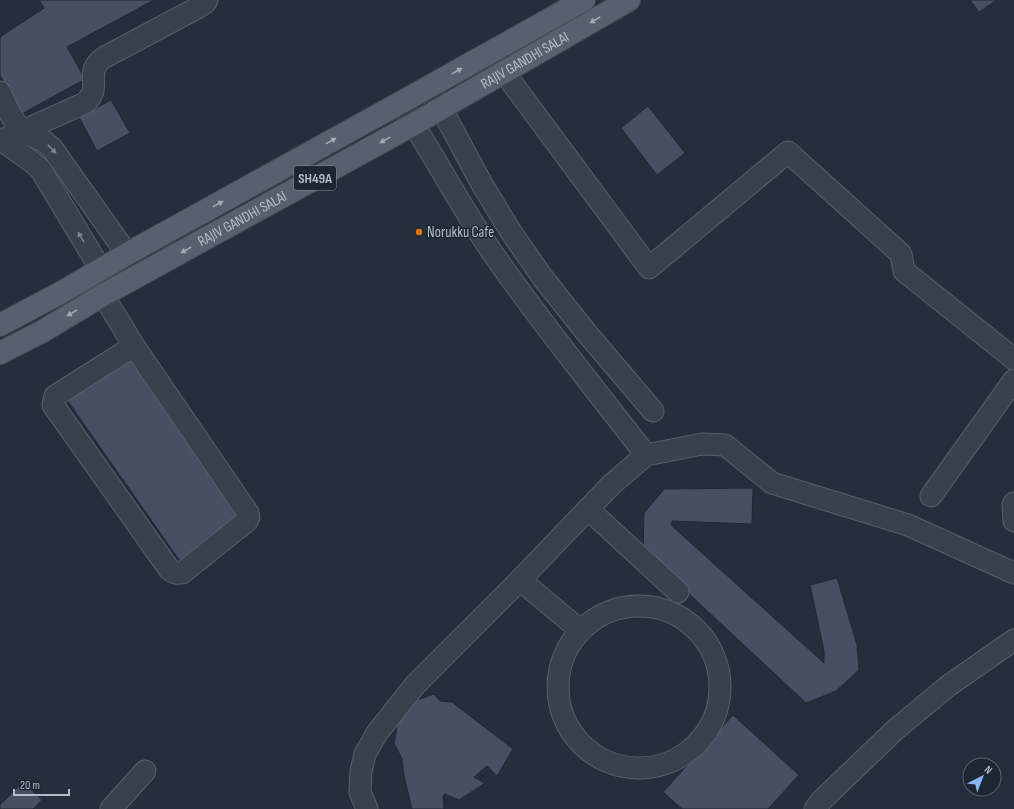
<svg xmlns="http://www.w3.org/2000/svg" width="1014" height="809" font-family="'Sofia Sans Condensed',sans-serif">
<rect width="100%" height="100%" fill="#242f3e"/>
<!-- building -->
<g fill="#455162" stroke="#1f2835">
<polygon points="39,0 154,0 67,47 85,79 20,115 0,75 0,37 44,8"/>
<polygon points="970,0 997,0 979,12"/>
<polygon points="111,100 130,133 97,151 79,117"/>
<polygon points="648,106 685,153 657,175 621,128"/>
<polygon points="129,357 244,521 182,564 67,400"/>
<polygon points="753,488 752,524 672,521 671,525 824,663 824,651 810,585 837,578 857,645 859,670 836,691 806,703 643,551 644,513 664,489"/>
<polygon points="434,694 440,701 452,702 513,749 497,776 487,766 474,777 485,783 459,800 445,794 443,796 444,809 412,809 404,776 402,759 394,743 397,728 390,721 408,703"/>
<polygon points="733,715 799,775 768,809 682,809 663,792"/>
<polygon points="23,782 42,800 33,809 0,809 0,805"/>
</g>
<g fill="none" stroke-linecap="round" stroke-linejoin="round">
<defs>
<g id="minor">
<polyline points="504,72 649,268 788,152 901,254 904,271 1014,359"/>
<polyline points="427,88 441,108 483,186 511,232 543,278 585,331 653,411"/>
<polyline points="0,92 10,114 21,131 45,142 52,148 127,254"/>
<path d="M400,103C433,153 460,206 494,255C542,324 595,389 646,455"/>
<polyline points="0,139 32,162 41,170 101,270"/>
<path d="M0,141L85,103C102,87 87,77 97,64C99,61 102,59 105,57L197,8L205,3L207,0"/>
<path d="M103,295L134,346L248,513L249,517L247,521L182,573C176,574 174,573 169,569L53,405L54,400L55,396L134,346"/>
<polyline points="931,496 1014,380"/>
<polyline points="1014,503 1013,505 1014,521"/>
<polyline points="588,509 678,592"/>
<polyline points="520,580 580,630"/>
<circle cx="639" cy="687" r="81"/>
<polyline points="111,809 145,771"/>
<polyline points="367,809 360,792 361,771 365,754 377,733 415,685 520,580 612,484 646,455 702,444 725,445 772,483 908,525 1014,573"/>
<polyline points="815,809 822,800 895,730 948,686 1014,640"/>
</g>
<g id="major">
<polyline points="0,325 62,292 127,254 400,103 584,0"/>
<path id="s1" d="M0,353L43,331L103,295L414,124L629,0"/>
</g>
</defs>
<!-- minor casing -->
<use href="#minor" stroke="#565f6c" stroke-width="23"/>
<!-- major casing -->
<use href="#major" stroke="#414a57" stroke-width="24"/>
<!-- minor -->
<use href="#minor" stroke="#38414e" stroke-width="21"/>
<!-- major -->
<use href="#major" stroke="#56606e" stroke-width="22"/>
</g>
<!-- one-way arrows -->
<defs><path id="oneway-solid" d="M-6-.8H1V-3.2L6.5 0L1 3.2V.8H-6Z"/></defs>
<g fill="#a1aab7">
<use href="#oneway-solid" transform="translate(595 20) rotate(150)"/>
<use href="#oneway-solid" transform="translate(457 71) rotate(-29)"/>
<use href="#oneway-solid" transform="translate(385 140) rotate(151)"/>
<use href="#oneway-solid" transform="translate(331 141) rotate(-29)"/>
<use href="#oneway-solid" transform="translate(218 204) rotate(-29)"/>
<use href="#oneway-solid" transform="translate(186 250) rotate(151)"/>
<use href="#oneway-solid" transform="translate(72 313) rotate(149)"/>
</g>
<g fill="#7c8592">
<use href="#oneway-solid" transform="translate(52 149) rotate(46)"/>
<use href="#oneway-solid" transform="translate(81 237) rotate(-121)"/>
</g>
<!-- markers -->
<circle fill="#e8710a" stroke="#1d2633" stroke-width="1.5" cx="419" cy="232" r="4"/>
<g text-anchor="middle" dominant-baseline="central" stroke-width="3" stroke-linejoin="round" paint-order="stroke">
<!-- shield labels -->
<rect fill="#1d2633" stroke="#878f9c" stroke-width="1" x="294" y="166" width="42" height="24" rx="3"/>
<g font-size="14" font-weight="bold" fill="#b4bcc9">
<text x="315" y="178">SH49A</text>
</g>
<!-- street labels -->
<g font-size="15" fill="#b4bcc9" stroke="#1d2633">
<text stroke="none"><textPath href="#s1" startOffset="601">RAJIV GANDHI SALAI</textPath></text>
<text stroke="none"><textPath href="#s1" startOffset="277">RAJIV GANDHI SALAI</textPath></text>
</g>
<!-- poi labels -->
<g font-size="15" fill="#b4bcc9" stroke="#1d2633" text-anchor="start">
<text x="427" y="232">Norukku Cafe</text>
</g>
</g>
<!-- north arrow -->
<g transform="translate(982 777) rotate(42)"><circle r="19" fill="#1d2633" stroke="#59626f"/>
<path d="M0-3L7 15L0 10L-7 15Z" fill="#8ab4f8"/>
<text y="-6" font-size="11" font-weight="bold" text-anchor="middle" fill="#b4bcc9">N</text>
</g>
<!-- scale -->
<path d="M14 789v6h55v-6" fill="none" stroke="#b4bcc9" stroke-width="2"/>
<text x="20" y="789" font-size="12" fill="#b4bcc9" stroke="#1d2633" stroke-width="3" paint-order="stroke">20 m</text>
</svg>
